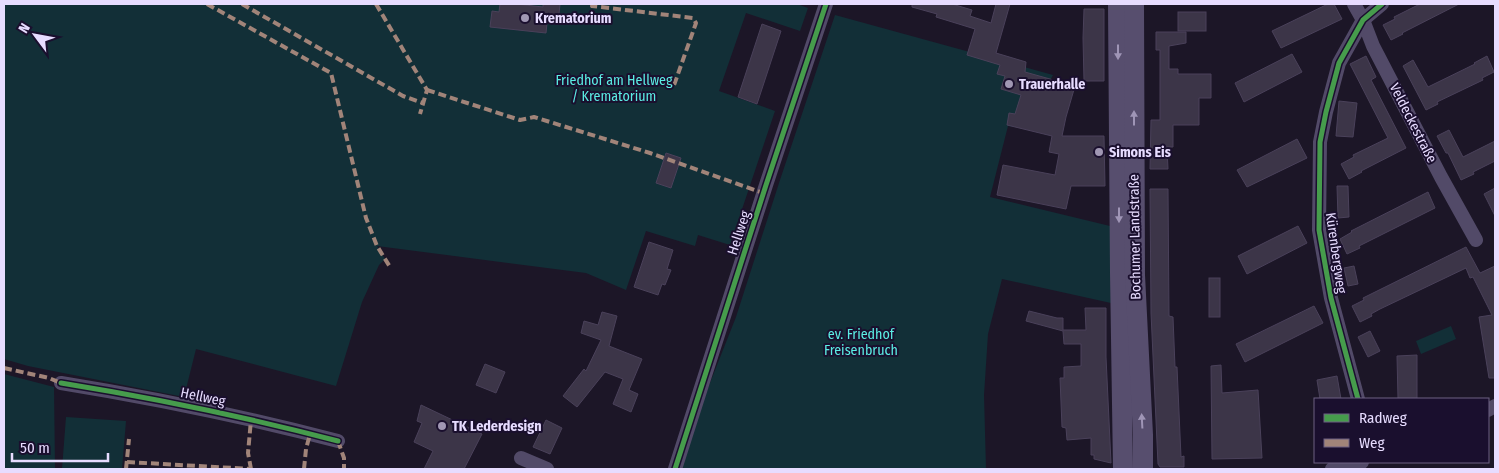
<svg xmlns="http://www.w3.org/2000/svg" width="1499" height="473" font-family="'Fira Sans Condensed',sans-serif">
<rect width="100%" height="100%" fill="#1c1627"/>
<!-- green -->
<g fill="#122f37">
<polygon points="4,4 797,4 808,8 800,31 746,13 719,91 775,111 730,245 698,235 695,246 646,231 626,290 586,273 377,246 385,259 379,265 362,302 336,386 196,349 184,397 28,366 4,359"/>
<polygon points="835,15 1053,75 1025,128 1008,126 990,197 1110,226 1111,303 1002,279 988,334 984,395 986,469 676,469 736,317 779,183"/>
<polygon points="1451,326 1456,339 1421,354 1416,341"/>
<polygon points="4,374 54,387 55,469 4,469"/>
<polygon points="66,417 126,421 122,469 62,469"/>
</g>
<!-- building -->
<g fill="#3c3548" stroke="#4a415a">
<polygon points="500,4 516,4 543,7 543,4 560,4 558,24 547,23 546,33 490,27 492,11 499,12"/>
<polygon points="912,4 952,4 972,10 970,16 991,23 996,4 1010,4 996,53 1026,62 1025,72 1075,86 1066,117 1062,136 1104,136 1105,186 1071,186 1066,209 997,195 1003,165 1055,175 1059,154 1049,152 1052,136 1007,125 1009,113 1015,114 1021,95 1001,89 1005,76 997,74 1000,65 967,55 975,29 936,17 937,14 912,7"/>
<polygon points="1328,4 1334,4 1342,19 1281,48 1272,31"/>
<polygon points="1420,4 1459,4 1402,33 1403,34 1391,40 1383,25 1395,19 1394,17"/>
<polygon points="1084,9 1104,9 1104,81 1084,81 1083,38"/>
<rect x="1178" y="12" width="28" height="19"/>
<polygon points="762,24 781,31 757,104 738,97"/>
<polygon points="1156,32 1186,32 1186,43 1169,46 1169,69 1178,69 1178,74 1211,74 1211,98 1199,98 1199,125 1173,125 1173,147 1167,147 1168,169 1150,169 1151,120 1160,120 1160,50 1156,50"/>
<polygon points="1292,54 1302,72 1244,102 1235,83"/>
<polygon points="1366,56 1376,77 1371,80 1406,148 1361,171 1362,172 1349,179 1341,164 1354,157 1353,155 1388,138 1350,64"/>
<polygon points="1487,56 1494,72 1482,78 1483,80 1437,102 1438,104 1426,110 1403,66 1413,60 1428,87 1475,64 1474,63"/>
<polygon points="1339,101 1357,103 1353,137 1336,136"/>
<polygon points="1449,130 1463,157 1495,141 1495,161 1473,172 1474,174 1461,180 1448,153 1446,153 1437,136"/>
<polygon points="1297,139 1307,158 1247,187 1237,170"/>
<polygon points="666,153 681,158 671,188 656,183"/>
<polygon points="1337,186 1348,186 1349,217 1338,218"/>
<polygon points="1495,188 1495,216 1484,194"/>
<polygon points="1150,189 1168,189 1169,316 1173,317 1175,367 1177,367 1181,457 1184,456 1184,467 1160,467 1158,464 1151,313"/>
<polygon points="1428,192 1435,208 1359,246 1360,248 1347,254 1340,239 1352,232 1351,231"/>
<polygon points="1298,226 1307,243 1247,274 1238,256"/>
<polygon points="649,242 673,250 667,269 671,270 665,285 662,284 658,295 634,287"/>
<polygon points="1466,247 1480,273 1495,266 1495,378 1489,378 1479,317 1492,315 1473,277 1470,278 1466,268 1380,309 1371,314 1372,316 1360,322 1352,306 1364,300 1363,298"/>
<polygon points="1354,266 1358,284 1348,286 1344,268"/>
<rect x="1209" y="278" width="11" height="39"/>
<polygon points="1314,306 1323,323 1245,362 1236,344"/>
<polygon points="1085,308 1106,308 1106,357 1111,463 1094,459 1094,455 1091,455 1091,438 1067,440 1066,428 1062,427 1060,378 1064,378 1064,367 1081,366 1081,344 1064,344 1063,331 1026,321 1029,311 1057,318 1063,318 1063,330 1086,330"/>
<polygon points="602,312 617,316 609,346 642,359 629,390 638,394 631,412 613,404 623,379 605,372 577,407 563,396 584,369 586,371 601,340 581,333 584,321 598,325"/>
<polygon points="1370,331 1380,351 1368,357 1358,337"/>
<polygon points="1417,355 1417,399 1398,399 1397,356"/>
<polygon points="485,364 505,372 496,393 476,385"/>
<polygon points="1221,365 1222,393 1258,390 1262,458 1212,459 1211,366"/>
<polygon points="1337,376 1341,399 1320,399 1317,380"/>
<polygon points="421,405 482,434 464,469 424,469 433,451 414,442 422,423 417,421"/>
<polygon points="546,420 562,428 550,454 533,447"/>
</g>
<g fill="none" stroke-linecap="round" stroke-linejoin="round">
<!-- street -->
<g stroke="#524a68" stroke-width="14">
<polyline points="1354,4 1363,20 1373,46 1441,177 1476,240"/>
<path d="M61,383C154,398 246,417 338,441"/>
<polyline points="1358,399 1331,298 1319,230 1320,142 1326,112 1339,63 1363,20 1382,4"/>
<polyline points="1488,410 1495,406"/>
<polyline points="521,458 547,469"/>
<polyline points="675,469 766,185 826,4"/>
<polyline points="1332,469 1362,462"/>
</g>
<!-- secondary -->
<g stroke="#574e6e" stroke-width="20">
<polyline points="1118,4 1120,273 1123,469"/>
<polyline points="1134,4 1135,275 1143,435 1143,469"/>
</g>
<!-- quiet -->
<g stroke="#a18479" stroke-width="4" stroke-dasharray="8 4" stroke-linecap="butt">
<polyline points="207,4 331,73 366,218 377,246 390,267"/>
<polyline points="242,4 403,96 423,103"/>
<polyline points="376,4 427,90 420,114"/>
<polyline points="594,4 592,6 693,18 696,23 673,88"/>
<polyline points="427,90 520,120 534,117 650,153 763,193"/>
<polyline points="4,368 49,378 61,383"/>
<polyline points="338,441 344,458 344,469"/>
<polyline points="127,462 251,469"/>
<polyline points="126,469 129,439"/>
<polyline points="251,469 248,453 251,420"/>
<polyline points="304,469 306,449 310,434"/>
</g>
<defs>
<g id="cycleway">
<path d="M61,383C154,398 246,417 338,441"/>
<polyline points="1358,399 1331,298 1319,230 1320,142 1326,112 1339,63 1363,20 1382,4"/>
<polyline points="675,469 766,185 826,4"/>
</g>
</defs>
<!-- cycleway casing -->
<use href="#cycleway" stroke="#1a0f2e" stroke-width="8"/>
<!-- cycleway -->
<use href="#cycleway" stroke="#469c4c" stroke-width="5"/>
</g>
<!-- one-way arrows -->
<defs><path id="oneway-solid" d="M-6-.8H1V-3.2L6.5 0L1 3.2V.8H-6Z" transform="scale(1.25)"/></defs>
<g fill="#9f95b6">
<use href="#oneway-solid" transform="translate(1118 52) rotate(90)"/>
<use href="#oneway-solid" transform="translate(1134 118) rotate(-90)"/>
<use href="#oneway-solid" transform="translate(1119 215) rotate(90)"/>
<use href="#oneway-solid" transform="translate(1142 421) rotate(-93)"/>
</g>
<!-- markers -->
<g fill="#a097b3" stroke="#1a0f2e" stroke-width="2">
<circle cx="525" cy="18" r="5"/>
<circle cx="1009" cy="84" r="5"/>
<circle cx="1099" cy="152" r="5"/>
<circle cx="442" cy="426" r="5"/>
</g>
<g text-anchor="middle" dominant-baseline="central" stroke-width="4" stroke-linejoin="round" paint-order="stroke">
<!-- poi labels -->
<g font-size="14" font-weight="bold" fill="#e7dcff" stroke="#1a0f2e" text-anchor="start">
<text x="535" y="18">Krematorium</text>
<text x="1019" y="84">Trauerhalle</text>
<text x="1109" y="152">Simons Eis</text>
<text x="452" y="426">TK Lederdesign</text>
</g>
<!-- park labels -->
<g font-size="14" fill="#5bede4" stroke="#1a0f2e">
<text x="614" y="80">Friedhof am Hellweg<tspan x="614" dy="16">/ Krematorium</tspan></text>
<text x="861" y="334">ev. Friedhof<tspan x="861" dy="16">Freisenbruch</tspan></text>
</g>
<!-- street labels -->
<g font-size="14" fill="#e7dcff" stroke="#1a0f2e">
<text transform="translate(1413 123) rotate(63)">Veldeckestraße</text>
<text transform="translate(739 233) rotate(-72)">Hellweg</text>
<text transform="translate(1135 237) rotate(-91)">Bochumer Landstraße</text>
<text transform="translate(1336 253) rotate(82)">Kürenbergweg</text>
<text transform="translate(203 397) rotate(12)">Hellweg</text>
</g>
</g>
<!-- border -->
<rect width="1499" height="473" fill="none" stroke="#e7dcff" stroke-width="10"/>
<!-- legend -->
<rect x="1314" y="398" width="175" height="65" fill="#1a0f2e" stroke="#6c6182"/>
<rect x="1324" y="414" width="25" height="8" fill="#469c4c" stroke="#6c6182"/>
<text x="1359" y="423" font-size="15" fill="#e7dcff">Radweg</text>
<rect x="1324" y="439" width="25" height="8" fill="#a18479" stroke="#6c6182"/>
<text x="1359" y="448" font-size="15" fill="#e7dcff">Weg</text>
<!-- north arrow -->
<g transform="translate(35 35) rotate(302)" stroke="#1a0f2e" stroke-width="4" paint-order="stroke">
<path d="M0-4L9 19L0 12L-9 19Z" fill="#e7dcff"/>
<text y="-8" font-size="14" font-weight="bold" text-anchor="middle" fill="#e7dcff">N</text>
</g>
<!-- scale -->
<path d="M12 453v8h96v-8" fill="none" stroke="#e7dcff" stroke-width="2.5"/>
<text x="20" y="453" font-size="15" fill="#e7dcff" stroke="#1a0f2e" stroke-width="4" paint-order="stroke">50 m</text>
</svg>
